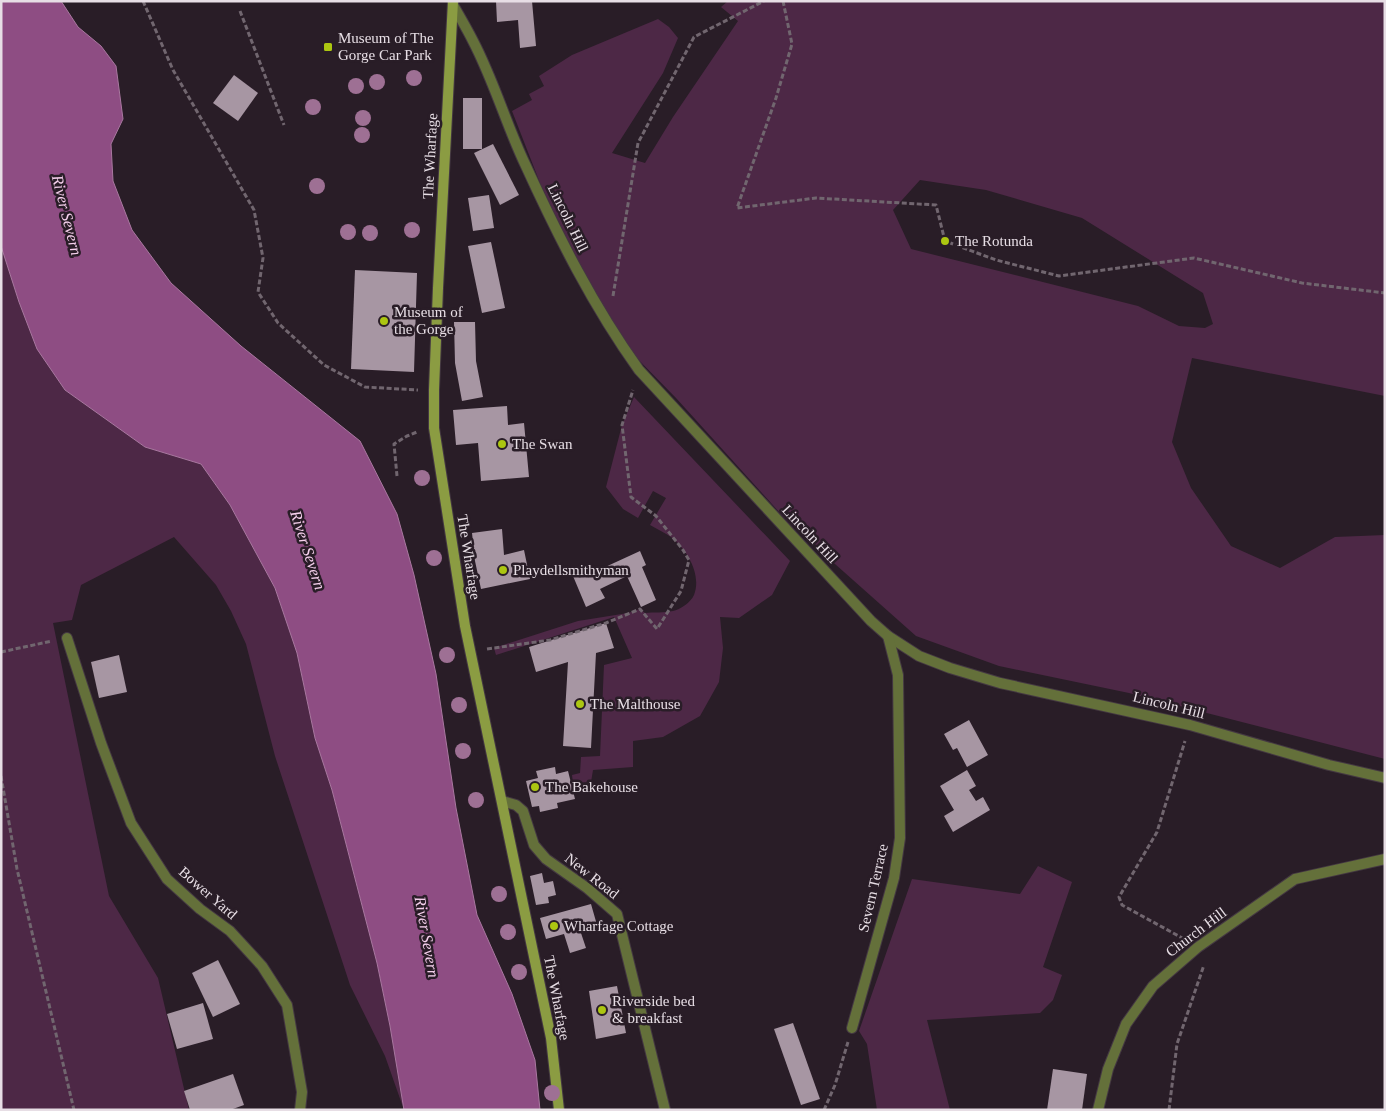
<svg xmlns="http://www.w3.org/2000/svg" width="1386" height="1111" font-family="Georgia,serif">
<rect width="100%" height="100%" fill="#291d27"/>
<!-- green -->
<g fill="#4d2846" fill-rule="evenodd">
<path d="M728,1H1385V396L1192,358L1172,442L1191,488L1231,546L1280,568L1335,537L1385,535V759L1129,693L999,666L916,636L790,524L676,398L628,349L579,265L542,188L512,111L532,100L529,94L544,86L539,76L572,55L658,19L669,27L678,38L663,73L612,153L645,163L673,117L738,21L721,7ZM920,180L986,190L1082,218L1203,293L1213,324L1205,328L1179,326L1138,306L911,249L893,210Z"/>
<polygon points="1,246 19,302 37,348 65,390 145,447 201,464 230,505 275,588 297,653 315,738 332,790 377,963 390,1026 404,1110 385,1056 350,985 275,756 246,644 231,611 216,585 174,537 81,585 72,620 53,623 109,896 158,978 189,1110 1,1110"/>
<path d="M634,397L790,561L772,595L739,618L720,617L723,648L719,682L700,716L663,737L633,741V767L593,770L591,782L573,783L572,775L580,773L581,757L600,756L604,665L632,658L614,617L496,655L494,648L578,621L628,613L640,609L645,613C654,612 664,613 673,611C680,610 691,602 694,595C702,574 687,550 671,537C665,533 657,529 650,525L666,498L653,491L638,518L623,509L606,487L622,425Z"/>
<polygon points="1038,866 1072,882 1043,967 1062,975 1053,1000 1040,1013 927,1020 950,1110 877,1110 867,1044 859,1031 912,879 1020,894"/>
</g>
<!-- water -->
<polygon fill="#8e4d83" stroke="#a978a0" points="1,1 61,1 78,27 101,46 116,66 123,119 111,144 113,181 132,230 171,283 241,346 360,441 397,514 414,575 436,674 456,808 477,915 512,994 535,1060 540,1110 404,1110 390,1026 377,963 332,790 315,738 297,653 275,588 230,505 201,464 145,447 65,390 37,349 19,302 1,246"/>
<!-- building -->
<g fill="#a796a3">
<polygon points="496,1 532,1 536,46 520,48 518,20 497,22"/>
<polygon points="234,75 258,93 238,121 213,103"/>
<rect x="463" y="98" width="19" height="51"/>
<polygon points="493,144 519,195 500,205 474,153"/>
<polygon points="489,195 494,228 473,231 468,198"/>
<polygon points="491,242 505,308 482,313 468,246"/>
<polygon points="355,270 417,273 414,372 351,369"/>
<polygon points="454,322 475,322 476,361 483,397 462,401 455,363"/>
<polygon points="507,406 508,425 524,423 529,477 481,481 478,443 456,445 453,410"/>
<polygon points="502,529 504,555 524,550 530,579 481,589 475,561 472,533"/>
<polygon points="640,551 646,565 642,567 656,600 641,607 627,576 600,589 605,598 586,607 573,576 588,569 590,574"/>
<polygon points="606,623 614,648 596,653 591,748 563,746 568,662 536,672 529,647"/>
<polygon points="119,655 127,692 99,698 91,662"/>
<polygon points="969,720 988,755 967,767 957,748 953,750 944,734"/>
<polygon points="555,767 556,774 568,771 575,799 557,803 558,808 540,812 539,806 532,807 526,781 538,778 536,771"/>
<polygon points="967,770 976,786 969,790 976,801 983,797 990,810 953,832 944,816 954,810 940,786"/>
<polygon points="542,873 544,883 553,881 556,895 548,897 549,903 536,905 530,876"/>
<polygon points="591,904 597,925 580,930 586,948 570,953 564,934 546,939 540,918"/>
<polygon points="218,960 240,1004 213,1017 192,973"/>
<polygon points="617,986 626,1033 596,1039 589,991"/>
<polygon points="203,1003 213,1039 177,1049 167,1014"/>
<polygon points="793,1023 820,1099 801,1105 774,1029"/>
<polygon points="1053,1069 1087,1074 1082,1110 1047,1110"/>
<polygon points="233,1074 244,1105 230,1110 190,1110 184,1091"/>
</g>
<g fill="none" stroke-linecap="round" stroke-linejoin="round">
<defs>
<g id="street">
<path d="M453,5C460,17 467,29 473,41C494,81 506,124 525,164C558,236 593,306 639,370L871,621L888,636L919,656L950,668L1000,683L1190,725L1329,765L1385,778"/>
<polyline points="67,638 101,743 131,823 167,879 200,909 230,931 262,966 287,1005 302,1092 300,1110"/>
<polyline points="502,801 516,805 523,811 534,845 546,859 587,888 617,914 665,1110"/>
<polyline points="852,1028 894,878 900,838 898,675 888,636"/>
<polyline points="1098,1110 1108,1069 1126,1024 1153,986 1198,947 1295,879 1385,859"/>
</g>
<polyline id="secondary" points="453,1 438,288 434,390 434,428 465,626 551,1038 559,1110"/>
</defs>
<!-- street casing -->
<use href="#street" stroke="#443842" stroke-width="12"/>
<!-- secondary casing -->
<use href="#secondary" stroke="#443842" stroke-width="12"/>
<!-- path -->
<g stroke="#71666f" stroke-width="3" stroke-dasharray="5 2.5" stroke-linecap="butt">
<polyline points="143,1 173,70 254,210 263,258 258,292 278,323 324,365 365,387 418,390"/>
<polyline points="783,1 792,44 776,98 737,208 816,198 936,205 945,241 996,260 1059,276 1194,258 1302,283 1385,293"/>
<polyline points="240,11 284,125"/>
<polyline points="613,296 638,143 694,37 764,1"/>
<polyline points="397,476 394,444 407,436 417,432"/>
<polyline points="487,649 550,640 606,623 640,609 657,629 681,591 689,560 683,550 656,516 631,497 622,425 633,390"/>
<polyline points="1,652 52,641"/>
<polyline points="1,776 17,869 74,1110"/>
<polyline points="1184,939 1122,905 1119,897 1157,832 1185,741"/>
<polyline points="824,1110 835,1085 848,1042"/>
<polyline points="1169,1110 1177,1044 1204,965"/>
</g>
<!-- street -->
<use href="#street" stroke="#64703a" stroke-width="10"/>
<!-- secondary -->
<use href="#secondary" stroke="#8b9c42" stroke-width="10"/>
</g>
<!-- trees -->
<g fill="#9e7094">
<circle cx="414" cy="78" r="8"/>
<circle cx="377" cy="82" r="8"/>
<circle cx="356" cy="86" r="8"/>
<circle cx="313" cy="107" r="8"/>
<circle cx="363" cy="118" r="8"/>
<circle cx="362" cy="135" r="8"/>
<circle cx="317" cy="186" r="8"/>
<circle cx="412" cy="230" r="8"/>
<circle cx="348" cy="232" r="8"/>
<circle cx="370" cy="233" r="8"/>
<circle cx="422" cy="478" r="8"/>
<circle cx="434" cy="558" r="8"/>
<circle cx="447" cy="655" r="8"/>
<circle cx="459" cy="705" r="8"/>
<circle cx="463" cy="751" r="8"/>
<circle cx="476" cy="800" r="8"/>
<circle cx="499" cy="894" r="8"/>
<circle cx="508" cy="932" r="8"/>
<circle cx="519" cy="972" r="8"/>
<circle cx="552" cy="1093" r="8"/>
</g>
<!-- markers -->
<g fill="#acc611" stroke="#291d27" stroke-width="2">
<rect x="323" y="42" width="10" height="10" rx="2.5"/>
<circle cx="945" cy="241" r="5"/>
<circle cx="384" cy="321" r="5"/>
<circle cx="502" cy="444" r="5"/>
<circle cx="503" cy="570" r="5"/>
<circle cx="580" cy="704" r="5"/>
<circle cx="535" cy="787" r="5"/>
<circle cx="554" cy="926" r="5"/>
<circle cx="602" cy="1010" r="5"/>
</g>
<g text-anchor="middle" dominant-baseline="central" stroke-width="5" stroke-linejoin="round" paint-order="stroke">
<!-- poi labels -->
<g font-size="15" fill="#e7dee5" stroke="#291d27" text-anchor="start">
<text x="338" y="38">Museum of The<tspan x="338" dy="17">Gorge Car Park</tspan></text>
<text x="955" y="241">The Rotunda</text>
<text x="394" y="312">Museum of<tspan x="394" dy="17">the Gorge</tspan></text>
<text x="512" y="444">The Swan</text>
<text x="513" y="570">Playdellsmithyman</text>
<text x="590" y="704">The Malthouse</text>
<text x="545" y="787">The Bakehouse</text>
<text x="564" y="926">Wharfage Cottage</text>
<text x="612" y="1001">Riverside bed<tspan x="612" dy="17">&amp; breakfast</tspan></text>
</g>
<!-- street labels -->
<g font-size="15" fill="#e7dee5" stroke="#291d27">
<text transform="translate(430 156) rotate(-87)">The Wharfage</text>
<text transform="translate(568 218) rotate(64)">Lincoln Hill</text>
<text transform="translate(810 534) rotate(47)">Lincoln Hill</text>
<text transform="translate(469 557) rotate(81)">The Wharfage</text>
<text transform="translate(1169 705) rotate(14)">Lincoln Hill</text>
<text transform="translate(592 876) rotate(38)">New Road</text>
<text transform="translate(873 888) rotate(-77)">Severn Terrace</text>
<text transform="translate(208 893) rotate(41)">Bower Yard</text>
<text transform="translate(1196 932) rotate(-37)">Church Hill</text>
<text transform="translate(557 998) rotate(79)">The Wharfage</text>
</g>
<!-- water labels -->
<g font-size="16" font-style="italic" fill="#f6d0ed" stroke="#291d27">
<text transform="translate(67 215) rotate(76)">River Severn</text>
<text transform="translate(308 550) rotate(72)">River Severn</text>
<text transform="translate(427 937) rotate(80)">River Severn</text>
</g>
</g>
<!-- border -->
<rect width="1386" height="1111" fill="none" stroke="#e7dee5" stroke-width="5"/>
</svg>
